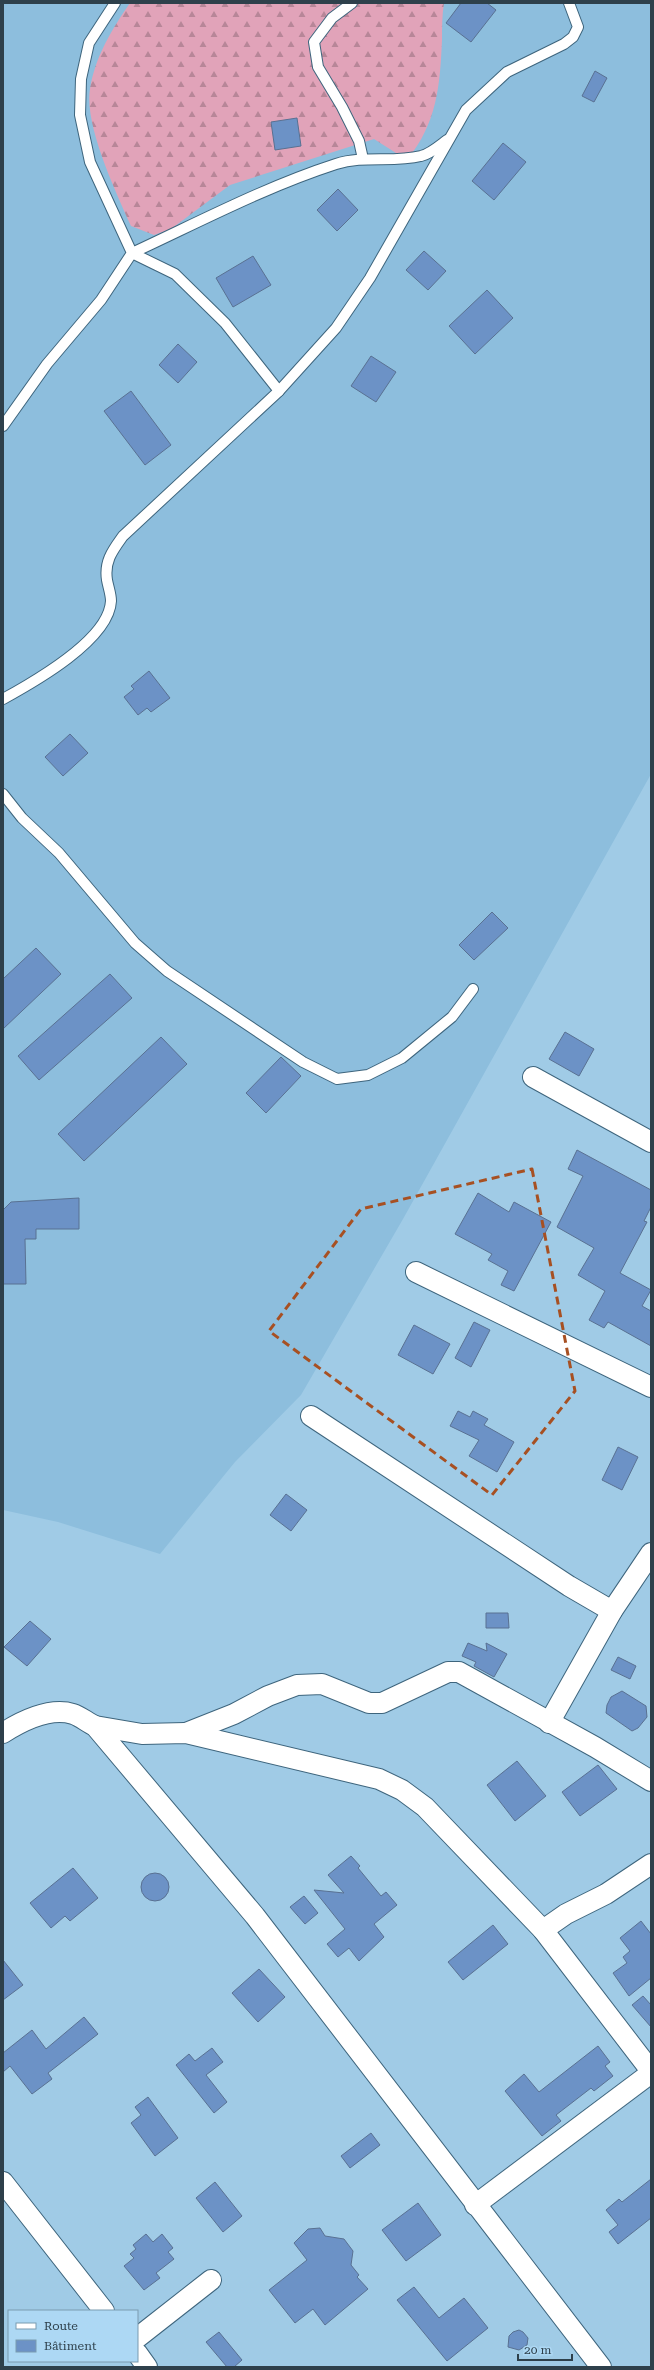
<svg xmlns="http://www.w3.org/2000/svg" width="654" height="2370" font-family="'Roboto Serif',serif">
<defs>
<pattern id="forest-firs" width="22" height="20" patternUnits="userSpaceOnUse"><rect width="22" height="20" fill="#e1a3b9"/><path d="M5 1l3.5 6h-7zM16 11l3.5 6h-7z" fill="#b78698"/></pattern>
</defs>
<rect width="100%" height="100%" fill="#a0cbe6"/>
<!-- built -->
<polygon fill="#8dbedd" points="3,3 651,3 651,774 403,1219 301,1395 235,1462 160,1554 58,1522 3,1510"/>
<!-- forest -->
<path fill="url(#forest-firs)" d="M130,3H444C442,15 442,28 442,40C440,86 437,123 407,160L374,139L230,185L171,229L154,235L131,226C116,192 84,125 90,89C95,57 112,29 130,3Z"/>
<!-- building -->
<g fill="#6c92c6" stroke="#597192">
<polygon points="461,3 487,3 496,10 471,42 446,23"/>
<polygon points="595,71 607,78 594,102 582,96"/>
<polygon points="297,118 301,146 275,150 271,122"/>
<polygon points="503,143 526,162 494,200 472,181"/>
<polygon points="338,189 358,210 337,231 317,210"/>
<polygon points="424,251 446,271 428,290 406,270"/>
<polygon points="253,256 271,285 233,307 216,278"/>
<polygon points="487,290 513,318 475,354 449,326"/>
<polygon points="178,344 197,362 178,383 159,365"/>
<polygon points="371,356 396,372 376,402 351,386"/>
<polygon points="131,391 171,445 145,465 104,411"/>
<polygon points="149,671 170,698 151,712 147,708 138,715 124,697 134,689 131,686"/>
<polygon points="70,734 88,753 63,776 45,757"/>
<polygon points="492,912 508,928 474,960 459,945"/>
<polygon points="36,948 61,974 3,1029 3,979"/>
<polygon points="110,974 132,998 39,1080 18,1056"/>
<polygon points="565,1032 594,1049 579,1076 549,1059"/>
<polygon points="161,1037 187,1064 84,1161 58,1134"/>
<polygon points="281,1057 301,1076 266,1113 246,1093"/>
<polygon points="577,1150 651,1190 651,1207 644,1221 647,1222 620,1273 651,1290 642,1306 651,1311 651,1346 608,1322 604,1328 589,1320 605,1291 578,1275 594,1248 557,1227 583,1176 568,1169"/>
<polygon points="478,1193 509,1212 514,1202 551,1222 514,1291 501,1285 508,1271 488,1260 492,1254 455,1234"/>
<polygon points="79,1198 79,1229 36,1229 36,1239 25,1239 26,1284 3,1284 3,1210 11,1202"/>
<polygon points="474,1322 490,1330 471,1367 455,1358"/>
<polygon points="414,1325 450,1344 433,1374 398,1355"/>
<polygon points="458,1411 470,1417 473,1411 488,1419 484,1425 514,1442 497,1472 469,1456 479,1440 450,1426"/>
<polygon points="618,1447 638,1457 622,1490 602,1480"/>
<polygon points="286,1494 307,1510 291,1531 270,1515"/>
<polygon points="486,1613 508,1613 509,1628 486,1628"/>
<polygon points="30,1621 51,1639 27,1666 4,1647"/>
<polygon points="468,1643 487,1651 486,1643 507,1654 494,1677 474,1666 476,1662 462,1656"/>
<polygon points="618,1657 636,1666 630,1679 611,1670"/>
<polygon points="622,1691 646,1706 647,1717 638,1728 632,1731 606,1713 607,1705 611,1697"/>
<polygon points="517,1761 546,1796 515,1821 487,1785"/>
<polygon points="598,1765 617,1789 580,1816 562,1792"/>
<polygon points="351,1856 360,1866 358,1868 381,1896 386,1892 397,1905 374,1924 384,1937 359,1961 349,1948 338,1957 327,1944 345,1929 314,1890 344,1893 328,1875"/>
<polygon points="73,1868 98,1898 70,1921 65,1916 51,1928 30,1903"/>
<circle cx="155" cy="1887" r="14"/>
<polygon points="304,1896 318,1913 305,1924 290,1907"/>
<polygon points="641,1921 651,1934 651,1978 629,1996 613,1973 627,1963 623,1957 630,1951 620,1938"/>
<polygon points="493,1925 508,1944 463,1980 448,1962"/>
<polygon points="3,1960 23,1985 3,2000"/>
<polygon points="259,1969 285,1997 258,2022 232,1993"/>
<polygon points="643,1996 651,2005 651,2027 632,2005"/>
<polygon points="84,2017 98,2034 48,2073 52,2079 32,2094 10,2066 3,2072 3,2053 32,2030 46,2049"/>
<polygon points="598,2046 610,2062 605,2066 613,2076 594,2091 591,2088 556,2115 561,2121 542,2136 505,2091 524,2074 539,2092"/>
<polygon points="212,2048 223,2062 206,2075 227,2102 214,2113 176,2065 189,2054 195,2061"/>
<polygon points="148,2097 178,2138 155,2156 131,2123 141,2115 135,2107"/>
<polygon points="371,2133 380,2145 350,2168 341,2156"/>
<polygon points="651,2179 651,2218 618,2244 609,2232 618,2225 606,2210 619,2199 622,2202"/>
<polygon points="215,2182 242,2216 223,2232 196,2198"/>
<polygon points="418,2203 441,2235 406,2261 382,2230"/>
<polygon points="320,2228 325,2236 344,2239 353,2251 351,2265 359,2275 357,2277 368,2289 325,2325 313,2309 295,2323 269,2290 307,2260 294,2243 308,2229"/>
<polygon points="146,2234 153,2242 162,2234 173,2248 168,2252 174,2259 156,2273 160,2278 144,2290 124,2266 134,2258 130,2254 136,2249 133,2245"/>
<polygon points="414,2287 439,2318 464,2298 488,2328 447,2361 397,2300"/>
<polygon points="519,2330 523,2332 528,2338 527,2345 519,2350 508,2347 509,2336 513,2332"/>
<polygon points="219,2332 242,2360 234,2367 227,2367 206,2342"/>
</g>
<g fill="none" stroke-linecap="round" stroke-linejoin="round">
<defs>
<g id="lane">
<polyline points="352,3 332,18 314,42 318,67 342,107 359,141 363,159"/>
<path d="M279,391L225,323L175,274L132,253C199,222 265,187 336,164C364,155 393,163 421,156C430,154 439,146 447,140"/>
<polyline points="3,426 47,364 101,300 132,253 90,162 80,115 81,79 89,43 115,3"/>
<path d="M3,699C34,682 109,640 111,601C111,594 108,586 107,580C104,561 113,550 123,536L279,391L336,328L370,278L466,110L507,72L564,44L573,37L578,27L569,3"/>
<polyline points="3,794 22,818 59,853 135,943 167,971 303,1062 337,1079 368,1075 402,1058 452,1017 473,989"/>
</g>
<g id="street">
<polyline points="533,1077 651,1142"/>
<polyline points="416,1272 651,1387"/>
<polyline points="311,1416 569,1586 612,1611"/>
<polyline points="549,1723 612,1611 651,1553"/>
<polyline points="95,1726 142,1734 186,1733 379,1779 402,1790 425,1807 543,1930 651,2071"/>
<path d="M3,1733C22,1721 50,1707 73,1714C80,1716 88,1723 95,1726L255,1916L601,2367"/>
<polyline points="186,1733 234,1714 268,1696 297,1685 322,1684 369,1703 382,1703 448,1672 459,1672 595,1747 651,1781"/>
<polyline points="543,1930 566,1914 606,1894 651,1864"/>
<polyline points="3,2182 104,2311"/>
<polyline points="475,2205 651,2073"/>
<polyline points="137,2338 211,2280"/>
<polyline points="137,2353 147,2367"/>
</g>
</defs>
<!-- lane casing -->
<use href="#lane" stroke="#3e657d" stroke-width="12"/>
<!-- street casing -->
<use href="#street" stroke="#3e657d" stroke-width="22"/>
<!-- lane -->
<use href="#lane" stroke="#fff" stroke-width="10"/>
<!-- street -->
<use href="#street" stroke="#fff" stroke-width="20"/>
</g>
<!-- marked area -->
<path fill="none" stroke="#a75022" stroke-width="3" stroke-dasharray="8 5" stroke-linejoin="round" d="M532,1169L575,1391L492,1495L269,1331L361,1209Z"/>
<!-- border -->
<rect width="654" height="2370" fill="none" stroke="#2e404b" stroke-width="8"/>
<!-- legend -->
<rect x="8" y="2310" width="130" height="52" fill="#add8f4" stroke="#7a9bb0"/>
<rect x="16" y="2323" width="20" height="6" fill="#ffffff" stroke="#7a9bb0"/>
<text x="44" y="2330" font-size="12" fill="#2e404b">Route</text>
<rect x="16" y="2340" width="20" height="12" fill="#6c92c6" stroke="#7a9bb0"/>
<text x="44" y="2350" font-size="12" fill="#2e404b">Bâtiment</text>
<!-- scale -->
<path d="M518 2354v6h54v-6" fill="none" stroke="#2e404b" stroke-width="2"/>
<text x="524" y="2354" font-size="12" fill="#2e404b" stroke="#add8f4" stroke-width="3" paint-order="stroke">20 m</text>
</svg>
